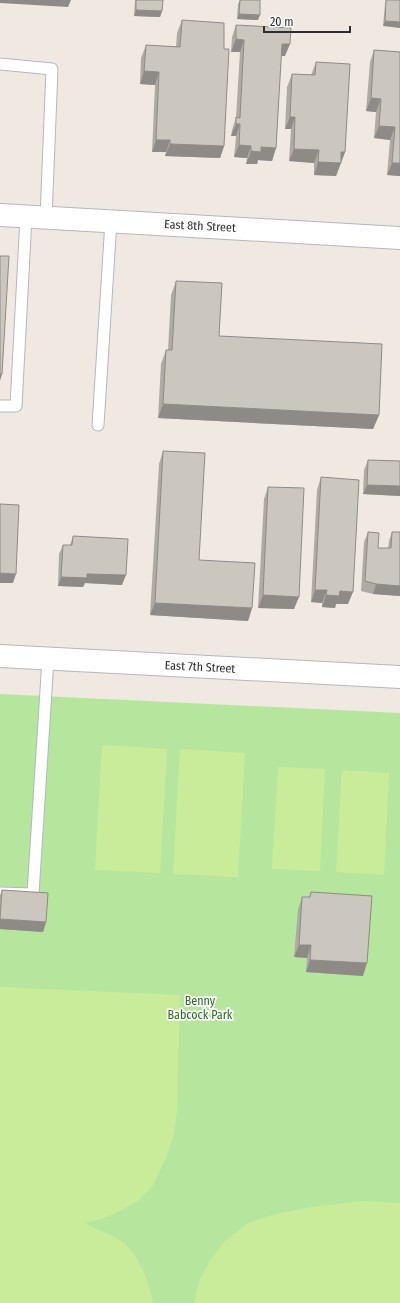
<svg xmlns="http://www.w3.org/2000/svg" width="400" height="1303" font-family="'Fira Sans Condensed',sans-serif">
<rect width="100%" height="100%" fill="#efe9e1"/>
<!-- green -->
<polygon fill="#b6e59e" points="0,694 400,713 400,1303 0,1303"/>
<!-- pitch -->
<g fill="#c9ec9a">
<polygon points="102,745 167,749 160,873 95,870"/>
<polygon points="180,749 245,753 238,877 173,874"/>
<polygon points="278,767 325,769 320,871 272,869"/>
<polygon points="342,770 389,773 384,875 336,872"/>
<path d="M0,987L180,995L177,1111L173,1137L166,1158L152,1187L138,1201L120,1211L102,1219L85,1223C97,1230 112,1234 124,1243C141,1257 148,1282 153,1303H0Z"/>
<polygon points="363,1201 400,1203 400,1303 194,1303 199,1282 209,1262 224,1242 248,1223 276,1214 311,1207"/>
</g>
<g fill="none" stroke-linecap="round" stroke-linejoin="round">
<defs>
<g id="lane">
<polyline points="0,64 52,69 46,218"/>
<polyline points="0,406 16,406 26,217"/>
<polyline points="98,425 111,221"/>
<polyline points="0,893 33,894 48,659"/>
</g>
<g id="street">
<polyline points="0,215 400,238"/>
<polyline points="0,656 400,677"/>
</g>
</defs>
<!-- lane casing -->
<use href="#lane" stroke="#b4b7c1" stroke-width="13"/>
<!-- street casing -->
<use href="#street" stroke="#b4b7c1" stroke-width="24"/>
<!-- lane -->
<use href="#lane" stroke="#fff" stroke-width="11"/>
<!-- street -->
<use href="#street" stroke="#fff" stroke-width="22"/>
</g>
<!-- wall -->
<g fill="#afaba4">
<polygon points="135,0 163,0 162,11 160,17 134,16"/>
<polygon points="240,0 260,0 258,20 237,19 238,4"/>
<polygon points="386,0 400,0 383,26 385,4"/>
<polygon points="182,20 224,49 224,146 220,158 165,156 166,152 152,152 155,85 140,84 141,58 146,45 176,47 177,33"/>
<polygon points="236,25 285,56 281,56 276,148 272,161 258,160 257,164 246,164 247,158 234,157 236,136 231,136 232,130 236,117 240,52 231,52 232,37"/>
<polygon points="374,50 400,52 400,176 387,175 390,140 374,138 376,112 366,111 370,62"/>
<polygon points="316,62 345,152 336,176 314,175 314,163 289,161 291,129 285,129 287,87 292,74 311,75"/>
<polygon points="176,281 219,336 379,415 373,429 158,418 161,364 166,350 168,350 171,295"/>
<polygon points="163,451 199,560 252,608 248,621 150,615 159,464"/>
<polygon points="368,460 400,461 400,496 363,494 364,470"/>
<polygon points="321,477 348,604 336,604 335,608 322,607 322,603 311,602 317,490"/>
<polygon points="268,487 294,609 258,608 264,499"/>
<polygon points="368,532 378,548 388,548 389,541 392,532 400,532 400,596 373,594 361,591 364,542"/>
<polygon points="73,536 122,585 85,583 83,587 58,586 59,554 63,545 70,545"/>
<polygon points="2,890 46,922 43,932 0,929 0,895"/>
<polygon points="311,892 363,976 306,972 307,958 294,957 298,909 302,897 309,897"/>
</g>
<!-- shaded-wall -->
<g fill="#8e8b86">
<polygon points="0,0 71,0 68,7 0,3"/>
<polygon points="136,10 162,11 160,17 134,16"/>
<polygon points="239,14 260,15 258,20 237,19"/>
<polygon points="385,21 400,22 400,28 383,26"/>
<polygon points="236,39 244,40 240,52 231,52"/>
<polygon points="282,44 290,44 285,56 278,56"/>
<polygon points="144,71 159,72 155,85 140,84"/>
<polygon points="371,98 381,99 376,112 366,111"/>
<polygon points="290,117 295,117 291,129 285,129"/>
<polygon points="236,124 240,124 236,136 231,136"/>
<polygon points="379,126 395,127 390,140 374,138"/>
<polygon points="156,140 170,140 166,152 152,152"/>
<polygon points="170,144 224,146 220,158 165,156"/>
<polygon points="239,145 251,146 247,158 234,157"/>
<polygon points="261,147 276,148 272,161 258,160 257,164 246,164 251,151"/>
<polygon points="294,149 319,150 314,163 289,161"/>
<polygon points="341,152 345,152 336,176 314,175 318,162"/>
<polygon points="392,163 400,163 400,176 387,175"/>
<polygon points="0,374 2,374 0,381"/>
<polygon points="163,404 379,415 373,429 158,418"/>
<polygon points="367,485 400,486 400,496 363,494"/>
<polygon points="0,573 16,574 13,583 0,583"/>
<polygon points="87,574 126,575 122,585 85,583 83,587 58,586 61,577"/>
<polygon points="376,584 400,586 400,596 373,594"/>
<polygon points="315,590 327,590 322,603 311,602"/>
<polygon points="340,591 353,592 348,604 336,604 335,608 322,607 326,595"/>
<polygon points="263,595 299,597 294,609 258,608"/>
<polygon points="155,603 252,608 248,621 150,615"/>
<polygon points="0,919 46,922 43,932 0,929"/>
<polygon points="299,945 311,945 307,958 294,957"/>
<polygon points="310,960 367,963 363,976 306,972"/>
</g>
<!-- building -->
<g fill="#cbc7bf" stroke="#8e8b86">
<polygon points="136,0 163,0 162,11 136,10"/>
<polygon points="240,0 260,0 260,15 239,14"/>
<polygon points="386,0 400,0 400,22 385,21"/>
<polygon points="182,20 224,23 224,49 229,49 224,146 170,144 170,140 156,140 159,72 144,71 146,45 180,47"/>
<polygon points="236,25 291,28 290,44 282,44 276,148 261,147 261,152 251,151 251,146 239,145 240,124 236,124 236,117 240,118 244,40 236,39"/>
<polygon points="374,50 400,52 400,163 392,163 395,127 379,126 381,99 371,98"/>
<polygon points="316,62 350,64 345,152 341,152 341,163 318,162 319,150 294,149 295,117 290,117 292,74 315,75"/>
<polygon points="0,256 9,256 2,374 0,374"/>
<polygon points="176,281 222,283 219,336 382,344 379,415 163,404 166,350 172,350"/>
<polygon points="163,451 205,453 199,560 255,563 252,608 155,603"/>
<polygon points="368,460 400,461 400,486 367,485"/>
<polygon points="321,477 359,480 353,592 340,591 339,596 326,595 327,590 315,590"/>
<polygon points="268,487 304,488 299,597 263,595"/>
<polygon points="0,504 19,505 16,574 0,573"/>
<polygon points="368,532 379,533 378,548 391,548 392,532 400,532 400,586 376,584 365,581"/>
<polygon points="73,536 128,539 126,575 87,574 87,578 61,577 63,545 72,545"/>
<polygon points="2,890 48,893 46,922 0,919"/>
<polygon points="311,892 372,896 367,963 310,960 311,945 299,945 302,897 310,897"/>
</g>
<g text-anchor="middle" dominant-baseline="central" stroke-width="3.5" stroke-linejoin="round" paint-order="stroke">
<!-- street labels -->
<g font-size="12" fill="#2e2e2e" stroke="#fff">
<text transform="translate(200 226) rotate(3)">East 8th Street</text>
<text transform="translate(200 667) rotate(3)">East 7th Street</text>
</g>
<!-- park labels -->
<g font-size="12" fill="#2c6e1b" stroke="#fff">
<text x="200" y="1001">Benny<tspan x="200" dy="14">Babcock Park</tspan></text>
</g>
</g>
<!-- scale -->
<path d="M264 26v6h86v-6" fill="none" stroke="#2e2e2e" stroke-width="2"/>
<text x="270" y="26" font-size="12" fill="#2e2e2e" stroke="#ffffff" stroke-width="3" paint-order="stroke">20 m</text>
</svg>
